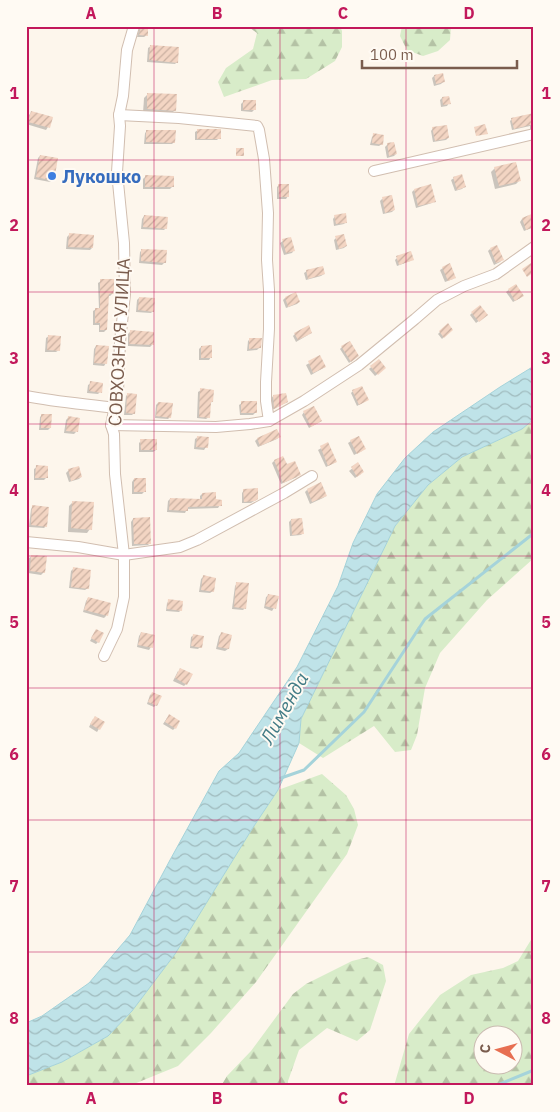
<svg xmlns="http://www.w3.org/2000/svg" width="560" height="1112" font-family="'IBM Plex Sans',sans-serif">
<defs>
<pattern id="forest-firs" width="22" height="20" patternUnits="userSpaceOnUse" patternTransform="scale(1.25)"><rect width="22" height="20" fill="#d8ecc9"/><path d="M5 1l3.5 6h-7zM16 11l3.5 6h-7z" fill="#b4c2a5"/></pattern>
<pattern id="water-waves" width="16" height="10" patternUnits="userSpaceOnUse" patternTransform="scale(1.25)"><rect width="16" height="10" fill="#bfe3e8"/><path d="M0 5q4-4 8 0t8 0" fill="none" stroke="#a0bbbe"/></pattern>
<pattern id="building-hatch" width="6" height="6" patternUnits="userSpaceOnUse" patternTransform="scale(1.25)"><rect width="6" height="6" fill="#f3d5c3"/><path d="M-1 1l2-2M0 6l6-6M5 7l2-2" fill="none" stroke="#cab0a1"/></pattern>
</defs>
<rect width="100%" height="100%" fill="#fdf6ec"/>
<!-- forest -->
<g fill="url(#forest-firs)" fill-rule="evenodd">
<polygon points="247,26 340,26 342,31 342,47 335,61 306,79 272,80 224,97 218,82 226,68 253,49 257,33"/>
<polygon points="402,26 451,26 450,40 438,51 423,56 407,50 400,36"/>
<polygon points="534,419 534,558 487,600 440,653 425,688 417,735 411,750 395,752 374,726 323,758 299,743 301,719 395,526 428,485 462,457 522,429"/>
<polygon points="322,774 346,795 354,809 358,825 347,854 256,982 211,1033 178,1066 129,1086 26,1086 26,1076 62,1062 108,1036 132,1011 175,954 252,829 278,790"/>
<path d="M534,935V1075L533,1077L534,1078V1086H394L409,1034L440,995L471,975L503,968L518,961ZM512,1034V1064H482V1034Z"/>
<polygon points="368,957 383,965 386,981 370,1030 357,1041 327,1028 299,1050 288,1081 288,1086 221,1086 227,1076 251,1051 293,994 306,984 352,961"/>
</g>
<!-- water -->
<polygon fill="url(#water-waves)" stroke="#a5d3da" points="534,366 534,419 522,429 462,457 428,485 395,526 301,719 299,743 278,790 252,829 175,954 132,1011 108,1036 62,1062 26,1076 26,1023 42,1016 89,983 130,935 170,860 219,771 239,753 297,667 338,586 353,543 377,494 405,458 433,432 500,387"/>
<!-- shadow -->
<g fill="#0003">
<polygon points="141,27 147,35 144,37 137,37 139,29"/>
<polygon points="151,46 177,62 175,64 147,62 148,48"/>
<polygon points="434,76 443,82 441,84 434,86 432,78"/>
<polygon points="148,94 175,110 171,114 143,113 144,98"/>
<polygon points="442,98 449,103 447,106 441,107 440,100"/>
<polygon points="244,101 255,109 252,112 241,111 241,104"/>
<polygon points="31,113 48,127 46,130 26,124 29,115"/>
<polygon points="534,115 534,129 530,129 530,126 512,130 510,121 512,119"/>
<polygon points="433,128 448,138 446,140 433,142 431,131"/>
<polygon points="198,130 219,138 217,140 195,140 195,132"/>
<polygon points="147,131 174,142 172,144 144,144 145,133"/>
<polygon points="374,135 382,144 379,146 370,145 372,137"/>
<polygon points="394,143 396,154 394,156 387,158 385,147 387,145"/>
<polygon points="40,156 53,180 50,182 34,179 38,158"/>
<polygon points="495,168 520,180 516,184 495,189 491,172"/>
<polygon points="145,177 172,187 170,189 143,189 143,179"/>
<polygon points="454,178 464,187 462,189 455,191 451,180"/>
<polygon points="279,185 288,196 286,199 277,199 277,187"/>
<polygon points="414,190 434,201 432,203 416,208 412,192"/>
<polygon points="391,197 394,210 392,212 383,214 380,201 382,199"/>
<polygon points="144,216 166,228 164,230 141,229 142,219"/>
<polygon points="335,216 346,222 344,224 334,226 333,219"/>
<polygon points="532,216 534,227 524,231 520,222 522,219"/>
<polygon points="26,232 28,232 27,243 26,244"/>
<polygon points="69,235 92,248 90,250 66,249 67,237"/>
<polygon points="336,238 346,246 344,248 336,250 334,240"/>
<polygon points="283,241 294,250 292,253 284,255 280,243"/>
<polygon points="490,249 502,260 500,262 494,265 488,251"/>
<polygon points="142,250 165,262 162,265 139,263 140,252"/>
<polygon points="397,258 413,259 410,261 397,266 395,260"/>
<polygon points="443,268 455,277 453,279 445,282 440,270"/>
<polygon points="307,271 324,274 321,276 306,280 304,273"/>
<polygon points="101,281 113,293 110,296 107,296 106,330 104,332 99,332 99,325 93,325 93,311 96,309 99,309 98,283"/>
<polygon points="515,285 520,298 513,302 506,292"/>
<polygon points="296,294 299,302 297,304 286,308 283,300 285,298"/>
<polygon points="139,298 153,311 151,313 136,312 137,300"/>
<polygon points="472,313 484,317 476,323 470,315"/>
<polygon points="447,325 451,330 442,339 438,334"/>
<polygon points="130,332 152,345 150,347 128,346 128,334"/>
<polygon points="295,334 308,335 296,342 293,336"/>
<polygon points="49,336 59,350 56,352 45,352 46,338"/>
<polygon points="250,339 260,347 257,350 247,351 248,341"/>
<polygon points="96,346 106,363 104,366 93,365 94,349"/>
<polygon points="201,347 211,357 209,360 199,360 199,349"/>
<polygon points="342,347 355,358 349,363 340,349"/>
<polygon points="320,357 325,367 311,375 306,365"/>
<polygon points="379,360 385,368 375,376 369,369"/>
<polygon points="91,383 100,392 98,394 87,393 88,385"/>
<polygon points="201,390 212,402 210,403 209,417 206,419 197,418 198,392"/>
<polygon points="353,391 367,400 357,406 351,393"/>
<polygon points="128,394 134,413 132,415 124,415 126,396"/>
<polygon points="273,396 287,402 272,410 271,399"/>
<polygon points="158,403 170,417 168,419 155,418 156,405"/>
<polygon points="242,403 256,412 253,415 240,415 239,405"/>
<polygon points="304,412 318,423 309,428 302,415"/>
<polygon points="42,415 50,428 48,430 39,430 40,417"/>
<polygon points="68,418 76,432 74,434 64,433 66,420"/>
<polygon points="198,437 206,447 204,450 194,449 195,439"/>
<polygon points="279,437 277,439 258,447 255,441 257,439"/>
<polygon points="141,441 156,450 153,452 139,452 139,443"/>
<polygon points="351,441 362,451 354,455 348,443"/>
<polygon points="328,444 336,462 326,467 318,450"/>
<polygon points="274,461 286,466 297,477 281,484 272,463"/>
<polygon points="358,464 361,474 355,478 349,471"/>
<polygon points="37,467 46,478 44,480 34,480 34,469"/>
<polygon points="69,470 81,477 79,479 69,482 66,473"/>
<polygon points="134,479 144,492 142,494 132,494 132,482"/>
<polygon points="244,490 257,499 251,503 242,503 242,493"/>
<polygon points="307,490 326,496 323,498 310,504 305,492"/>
<polygon points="202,494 215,501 220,505 218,508 187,509 185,513 167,512 168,501 170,499 200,500 200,496"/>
<polygon points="73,502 90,529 87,533 68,532 69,506"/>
<polygon points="33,506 46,526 44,528 29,527 31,509"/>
<polygon points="133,519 150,543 148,545 132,546 131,522"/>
<polygon points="291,520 303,533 301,535 290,536 289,522"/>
<polygon points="32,556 44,572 41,575 28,573 29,558"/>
<polygon points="73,569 88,588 85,590 69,588 71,571"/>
<polygon points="203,577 213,591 210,593 199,592 201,579"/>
<polygon points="237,583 245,608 243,610 232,609 235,586"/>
<polygon points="269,595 274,608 272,611 264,608 266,597"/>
<polygon points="88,598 110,604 106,616 104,618 83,612 86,601"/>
<polygon points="169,601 181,610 179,612 166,611 167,603"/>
<polygon points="96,630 98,642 96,644 90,641"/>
<polygon points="141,633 151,647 149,650 137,647 139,636"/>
<polygon points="221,634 230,636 228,649 225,651 216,649 219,636"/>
<polygon points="194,635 200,647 198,649 190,648 191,637"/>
<polygon points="178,671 186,684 184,686 173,681"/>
<polygon points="153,693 156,705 154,707 147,704 150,695"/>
<polygon points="167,718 175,728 173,730 163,724"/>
<polygon points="93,719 103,722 97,732 89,727"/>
</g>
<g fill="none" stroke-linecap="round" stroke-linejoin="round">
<!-- stream -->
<g stroke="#a5d3da" stroke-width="3">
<polyline points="281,778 304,770 364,712 425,619 534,533"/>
<polyline points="495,1086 534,1070"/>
</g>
</g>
<!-- building -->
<g fill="url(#building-hatch)">
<polygon points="141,26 148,26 148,36 139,35"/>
<polygon points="150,45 179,47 178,63 149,60"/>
<polygon points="443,73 445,82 436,84 434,75"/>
<polygon points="147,93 177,94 176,111 147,109"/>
<polygon points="449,96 451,104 443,105 442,97"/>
<rect x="243" y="100" width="13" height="10"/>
<polygon points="31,111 53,117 50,128 28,122"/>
<polygon points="534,113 534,124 514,129 511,118"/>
<polygon points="485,124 488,134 476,136 474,127"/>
<polygon points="447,125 449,138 435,141 432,127"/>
<rect x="197" y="129" width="24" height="10"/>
<polygon points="146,130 176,130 175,143 146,142"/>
<polygon points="373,133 384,135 383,145 372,143"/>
<polygon points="394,142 397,154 389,156 387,143"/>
<rect x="236" y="148" width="8" height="8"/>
<polygon points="40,155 58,158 54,181 36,177"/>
<polygon points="516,162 521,181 499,186 494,167"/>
<polygon points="462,174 466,187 457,190 453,177"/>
<polygon points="145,175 174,176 174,187 145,187"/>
<polygon points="278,184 289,184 289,197 279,197"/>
<polygon points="431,184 436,202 418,206 414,189"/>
<polygon points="392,195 395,210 385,213 382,197"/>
<polygon points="346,213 347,223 336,224 334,215"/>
<polygon points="534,213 534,227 526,230 522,218"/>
<polygon points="144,215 168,217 167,229 143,227"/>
<polygon points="69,233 94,235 93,248 68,247"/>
<polygon points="344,234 347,246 339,249 335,236"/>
<polygon points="291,237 295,251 286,253 282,239"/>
<polygon points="497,245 504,260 496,263 490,248"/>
<polygon points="141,249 167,250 166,263 141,261"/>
<polygon points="411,251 414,260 399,265 396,256"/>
<polygon points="534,261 534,272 527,277 522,269"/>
<polygon points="450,263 456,278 448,281 442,267"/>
<polygon points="323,266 325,274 308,279 306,270"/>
<polygon points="100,279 114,279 114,294 109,294 107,330 100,330 100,323 95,323 95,308 100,308"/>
<polygon points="516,284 524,296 515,301 508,289"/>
<polygon points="296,292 300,302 288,307 285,297"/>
<polygon points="139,297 155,298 154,312 138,310"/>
<polygon points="480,305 488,315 479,322 471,312"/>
<polygon points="448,323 453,330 444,338 439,331"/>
<polygon points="309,325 312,333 298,340 294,333"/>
<polygon points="130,330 154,332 154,345 129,344"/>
<polygon points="48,335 61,336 60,351 47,350"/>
<polygon points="249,338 262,338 261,348 249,349"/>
<polygon points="350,341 359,356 351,362 341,346"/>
<polygon points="96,345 109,346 107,364 94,363"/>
<polygon points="212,345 212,358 201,358 201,346"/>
<polygon points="320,355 326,367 313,373 308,361"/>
<polygon points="379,359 386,368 378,375 370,366"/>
<polygon points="90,381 103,383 102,393 89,391"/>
<polygon points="362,386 369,400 359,405 352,390"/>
<polygon points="200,388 214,390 213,402 211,402 210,418 199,417"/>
<polygon points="127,393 137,394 135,414 126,413"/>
<polygon points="286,393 288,402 274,409 273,395"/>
<rect x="241" y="401" width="16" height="12"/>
<polygon points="158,402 173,403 171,418 156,416"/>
<polygon points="314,406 322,421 311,427 303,411"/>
<polygon points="41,414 52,414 51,428 41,428"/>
<polygon points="68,416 80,418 78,432 66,431"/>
<polygon points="277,429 281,437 260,446 257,438"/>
<polygon points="197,436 209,437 208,448 196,447"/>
<polygon points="359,436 366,449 357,454 350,440"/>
<polygon points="140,439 157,439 157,450 141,450"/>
<polygon points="328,442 337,462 328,466 320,446"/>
<polygon points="283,456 287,464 295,461 301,475 283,483 274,460"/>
<polygon points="358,462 364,472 357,477 351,467"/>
<polygon points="36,465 48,466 48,478 35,478"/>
<polygon points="79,466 82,477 71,481 68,469"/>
<rect x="134" y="478" width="12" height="14"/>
<polygon points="321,482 327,496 312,502 307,489"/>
<polygon points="258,488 258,499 255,501 244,502 243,489"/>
<polygon points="216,492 216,499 222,500 222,506 188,507 188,511 169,510 170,498 202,499 202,493"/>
<polygon points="72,501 94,502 92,530 71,528"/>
<polygon points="32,505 49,507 47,527 31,525"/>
<polygon points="150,517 151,544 134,544 133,518"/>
<polygon points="302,518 304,534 292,535 291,519"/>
<polygon points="31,555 47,556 45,573 30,571"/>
<polygon points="73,567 91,570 89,589 71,587"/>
<polygon points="203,575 216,578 214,592 201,590"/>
<polygon points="236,582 249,583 246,609 234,607"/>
<polygon points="268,594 279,596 276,609 265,606"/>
<polygon points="88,597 111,603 108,616 84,610"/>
<polygon points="168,599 183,601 182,611 167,609"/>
<polygon points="96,629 104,633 99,643 91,638"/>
<polygon points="141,632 155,635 153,648 138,645"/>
<polygon points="221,632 232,635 229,649 218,647"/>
<polygon points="193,634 204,636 202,648 191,646"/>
<polygon points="180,668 193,674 187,685 175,678"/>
<polygon points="152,692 162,696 157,706 148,702"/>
<polygon points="169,714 180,721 176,729 165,722"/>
<polygon points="95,716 105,722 100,730 90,724"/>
</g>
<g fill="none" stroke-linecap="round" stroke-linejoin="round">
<defs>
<g id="street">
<polyline points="119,115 179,118 257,126 259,130 264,159 268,213 267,260 269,290 269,329 266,382 266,401 269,421"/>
<polyline points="374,171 534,134"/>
<path d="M26,396C56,402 85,404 115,408"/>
<polyline points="111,425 216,427 250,424 269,421 304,401 359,365 415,319 437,300 464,286 496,274 534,247"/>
<polyline points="26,542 78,547 124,555 180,547 197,540 284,493 312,476"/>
<polyline points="104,656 117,629 124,597 124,555 115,474 114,434 111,425 118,392 120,342 125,294 124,243 117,172 120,126 119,115 123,96 127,50 134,26"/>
</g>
</defs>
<!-- street casing -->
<use href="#street" stroke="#d1beb0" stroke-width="12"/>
<!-- street -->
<use href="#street" stroke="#fff" stroke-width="10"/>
</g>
<!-- grid -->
<path fill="none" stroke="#c2185b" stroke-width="1" stroke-opacity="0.55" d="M154,26V1086M280,26V1086M406,26V1086M26,160H534M26,292H534M26,424H534M26,556H534M26,688H534M26,820H534M26,952H534"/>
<!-- markers -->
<circle fill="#3f7fe0" stroke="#fffaf3" stroke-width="2" cx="52" cy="176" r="5"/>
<g text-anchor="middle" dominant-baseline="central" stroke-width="4" stroke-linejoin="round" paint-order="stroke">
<!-- shop labels -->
<g font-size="18" font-weight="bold" fill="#366cbe" stroke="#fffaf3" text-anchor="start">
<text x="62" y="176">Лукошко</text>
</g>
<!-- street labels -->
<g font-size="18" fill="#7a5c4d" stroke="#fffaf3">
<text transform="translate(119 342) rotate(-87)">СОВХОЗНАЯ УЛИЦА</text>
</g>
<!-- water labels -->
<g font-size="19" font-style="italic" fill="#437c86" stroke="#fffaf3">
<text transform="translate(284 708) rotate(-61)">Лименда</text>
</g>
</g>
<!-- border -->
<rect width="560" height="1112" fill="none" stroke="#fffaf3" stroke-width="55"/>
<!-- north arrow -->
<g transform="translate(498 1050) rotate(276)"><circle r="24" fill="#fffaf3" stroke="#cabbb1"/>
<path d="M0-4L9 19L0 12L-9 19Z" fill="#e76f51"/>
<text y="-8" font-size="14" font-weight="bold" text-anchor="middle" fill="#7a5c4d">С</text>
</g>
<!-- scale -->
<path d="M362 60v8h155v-8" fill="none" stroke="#7a5c4d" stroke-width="2.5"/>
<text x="370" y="60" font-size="15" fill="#7a5c4d" stroke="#fffaf3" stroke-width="4" paint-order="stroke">100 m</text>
<rect x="28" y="28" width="504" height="1056" fill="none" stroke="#c2185b" stroke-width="2"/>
<g font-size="16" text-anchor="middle" font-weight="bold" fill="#c2185b">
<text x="91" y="19">A</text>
<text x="217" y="19">B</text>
<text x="343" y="19">C</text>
<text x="469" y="19">D</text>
<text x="14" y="99">1</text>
<text x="546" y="99">1</text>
<text x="14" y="231">2</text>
<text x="546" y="231">2</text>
<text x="14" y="364">3</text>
<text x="546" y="364">3</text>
<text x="14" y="496">4</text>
<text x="546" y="496">4</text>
<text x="14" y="628">5</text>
<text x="546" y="628">5</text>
<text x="14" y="760">6</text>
<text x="546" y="760">6</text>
<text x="14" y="892">7</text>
<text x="546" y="892">7</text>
<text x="14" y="1024">8</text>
<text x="546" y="1024">8</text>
<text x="91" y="1104">A</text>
<text x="217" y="1104">B</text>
<text x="343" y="1104">C</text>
<text x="469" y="1104">D</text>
</g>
</svg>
